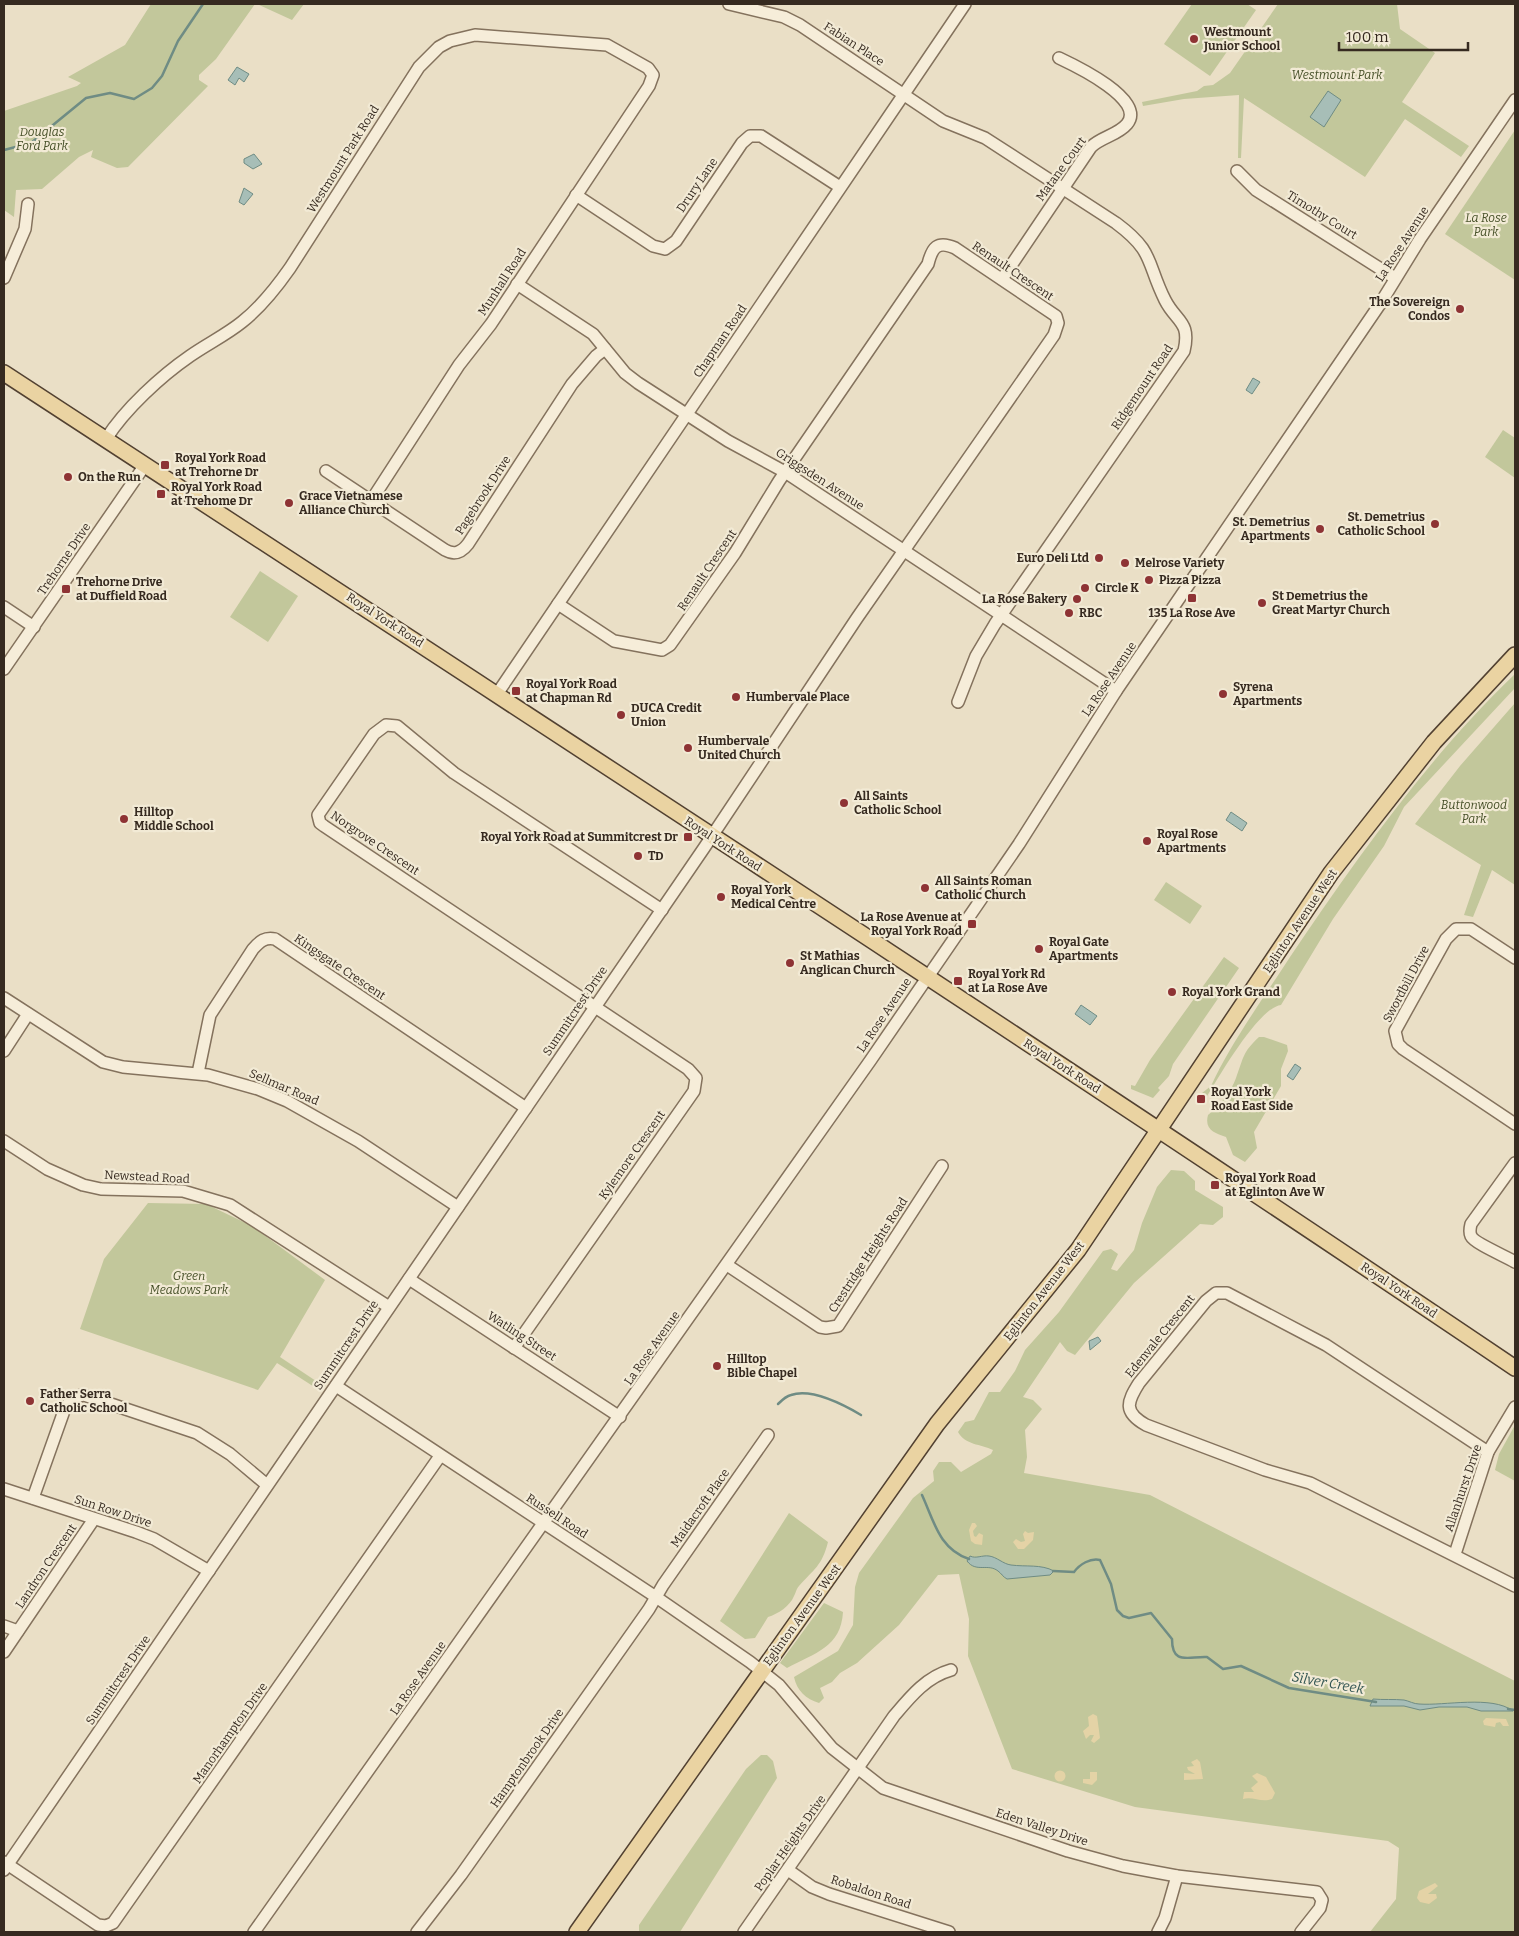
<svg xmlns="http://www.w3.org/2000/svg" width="1519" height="1936" font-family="Bitter,serif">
<rect width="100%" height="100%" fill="#eadfc6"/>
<!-- green -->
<g fill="#c2c79b">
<polygon points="151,4 255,4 216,59 199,75 199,80 208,86 128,167 117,168 91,157 93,150 79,157 42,189 16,190 14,217 4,210 4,111 77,86 81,83 68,77 125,45"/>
<polygon points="257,4 304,4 292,20"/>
<polygon points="1192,4 1247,4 1256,10 1210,76 1164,44"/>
<polygon points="1278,4 1397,4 1400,29 1435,53 1402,102 1469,146 1461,157 1405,119 1365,177 1244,98 1241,158 1238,158 1239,95 1184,99 1143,106 1142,102 1197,91 1204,86 1213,85 1230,73"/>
<polygon points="1515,130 1515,280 1445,234"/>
<polygon points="1503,430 1515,438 1515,478 1485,457"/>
<polygon points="260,571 298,596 268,642 230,617"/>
<path d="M1515,674V688L1404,807L1384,846L1333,919L1281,1005C1258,1008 1219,1077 1207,1096L1202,1093L1211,1086C1232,1041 1263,999 1290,957C1356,859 1430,755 1515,674Z"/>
<polygon points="1515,703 1515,885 1492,870 1473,917 1464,915 1481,865 1415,824 1460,766"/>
<polygon points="1166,882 1202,906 1190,924 1154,900"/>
<polygon points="1224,957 1239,968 1173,1064 1169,1076 1158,1088 1160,1090 1153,1098 1131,1089 1131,1085 1135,1086 1150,1060"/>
<path d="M1259,1037H1264L1287,1045L1288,1051L1281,1069V1086L1254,1132L1257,1148L1245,1162L1233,1155L1226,1137C1215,1133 1204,1130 1208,1115C1219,1106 1231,1092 1236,1078C1244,1057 1242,1053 1259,1037Z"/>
<path d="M1171,1170L1184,1171L1195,1181V1190L1223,1207V1217L1213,1225L1200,1224L1134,1283L1075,1355L1067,1351L1060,1342L1023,1397L1033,1400L1042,1409L1025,1430L1027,1457L1024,1473L1150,1495L1515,1681V1932H1370L1396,1899L1399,1848L1388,1841L1135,1807L1012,1769L968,1656L969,1619L959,1574L938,1575L899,1625L857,1663L840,1673L832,1682L820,1688L824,1698L819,1703C806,1699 797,1691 794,1677L838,1651L853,1625L855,1587L859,1573L913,1498L934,1481L933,1471L939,1462H951L961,1472L991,1454L993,1450C981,1444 965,1445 958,1432L965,1422L974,1420L989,1392H1000L1015,1371L1025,1350L1059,1312L1103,1251L1111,1249L1118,1254L1111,1269L1117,1271L1134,1250L1142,1223L1157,1187Z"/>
<polygon points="148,1203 206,1204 252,1226 325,1280 280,1357 322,1385 319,1390 277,1363 258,1390 80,1329 104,1259"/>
<polygon points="1515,1425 1515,1481 1495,1470 1499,1454"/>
<path d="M789,1513L828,1542C822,1566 814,1569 799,1586C796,1589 796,1593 794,1596C790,1606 778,1614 768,1617L755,1638L745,1639L720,1621Z"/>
<path d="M824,1603L843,1612C841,1647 815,1653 787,1668L780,1663Z"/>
<polygon points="761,1755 767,1755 773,1761 777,1778 680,1932 639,1932 639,1925 746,1769"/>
</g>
<!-- sand -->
<g fill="#e4d3a6">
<polygon points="972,1523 975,1523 977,1526 973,1531 974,1536 976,1537 979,1533 983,1535 982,1545 975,1544 971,1541 969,1530"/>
<polygon points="1025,1531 1028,1533 1034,1532 1033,1540 1024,1549 1018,1549 1013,1542 1016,1539 1021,1542 1025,1541 1023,1534"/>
<polygon points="1093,1714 1097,1716 1100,1738 1094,1743 1091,1741 1094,1735 1090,1735 1086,1739 1083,1731 1089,1726 1088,1717"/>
<polygon points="1486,1718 1506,1719 1509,1726 1503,1726 1500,1722 1496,1723 1495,1727 1484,1725 1483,1721"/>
<polygon points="1197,1759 1200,1762 1203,1779 1184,1780 1184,1773 1195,1774 1188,1770 1187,1767 1194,1766 1191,1762"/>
<circle cx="1060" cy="1776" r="5.5"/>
<polygon points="1090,1772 1097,1772 1097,1780 1092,1785 1083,1783 1083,1779 1090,1779"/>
<path d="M1257,1773L1266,1777L1275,1793L1272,1799C1261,1803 1253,1796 1243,1799L1244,1792H1254L1251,1788L1258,1782L1252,1776Z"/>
<polygon points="1435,1883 1438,1886 1428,1894 1436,1894 1437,1898 1429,1904 1420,1902 1417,1898 1419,1891"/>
</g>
<!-- water -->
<g fill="#a7beb7" stroke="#6f8c84">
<polygon points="237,67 249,74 244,82 239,78 235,85 228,80"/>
<polygon points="1328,91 1341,100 1324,127 1310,117"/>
<polygon points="254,154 262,164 253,169 244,163 244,159"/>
<polygon points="244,188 253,194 244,205 239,202"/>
<polygon points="1253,378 1260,382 1252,394 1246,390"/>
<polygon points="1231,812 1247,823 1242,831 1226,820"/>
<polygon points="1081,1005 1097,1016 1090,1025 1075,1014"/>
<polygon points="1295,1064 1301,1068 1293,1080 1287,1076"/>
<polygon points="1098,1337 1101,1341 1090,1350 1089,1341"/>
<path d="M970,1556C976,1559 982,1555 989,1556C997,1557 1003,1564 1011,1565C1026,1567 1041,1564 1054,1571L1050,1575L1007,1579C1003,1577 1001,1573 998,1571C988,1563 976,1573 967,1561Z"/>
<path d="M1373,1699C1383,1700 1394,1699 1404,1700C1409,1701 1414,1704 1419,1704C1444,1706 1492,1695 1513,1711H1481L1467,1707H1439L1420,1710L1404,1706H1370Z"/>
</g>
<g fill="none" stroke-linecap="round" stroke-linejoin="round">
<!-- stream -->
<g stroke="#6f8c84" stroke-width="2.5">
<polyline points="4,150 31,143 86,98 110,93 134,99 152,88 162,76 178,41 203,4"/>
<path d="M778,1404C781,1401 786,1396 791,1395C812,1388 844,1405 861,1415"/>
<path d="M922,1495C934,1521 939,1549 969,1559"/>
<path d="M1053,1571L1074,1572C1080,1564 1090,1558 1100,1560L1111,1584L1117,1610L1123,1616L1129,1618L1151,1613L1172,1639C1172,1666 1189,1656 1207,1657L1223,1669L1241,1666L1289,1688L1376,1702"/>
<polyline points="1508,1709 1515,1710"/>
</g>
<defs>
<g id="minor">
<path d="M729,4L784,17L800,25L943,121L985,138L1116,223C1155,252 1146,262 1165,300C1176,322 1191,321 1184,351L995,624L976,656L958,702"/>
<polyline points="1237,171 1256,190 1395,278"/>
<polyline points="576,195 653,246 665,249 676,241 742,143 750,136 761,136 840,187"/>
<polyline points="4,278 25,229 28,204"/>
<path d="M1002,279L1091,147C1101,137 1118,135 1127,124C1147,100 1076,66 1059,58"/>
<polyline points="517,284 593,334 625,373 638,383 728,441 785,472 1116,691"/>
<path d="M106,439C125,409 161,376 190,356C207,344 226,335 242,322C261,307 276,288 290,268L419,67L439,47L450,41L475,35L607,45L648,68L653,75L649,86L491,324L459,365L371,501"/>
<path d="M326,471L445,550C454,555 461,553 468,544L572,384L596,356L605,349"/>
<polyline points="4,607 34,627"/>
<polyline points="4,669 145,465"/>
<polyline points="497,694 965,4"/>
<polyline points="1515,958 1471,929 1456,929 1446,939 1395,1031 1398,1044 1403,1049 1515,1124"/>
<polyline points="4,998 103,1062 123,1067 208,1075 258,1089 287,1101 358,1141 458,1207"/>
<polyline points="4,1051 28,1014"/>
<path d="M198,1073L210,1015L253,949C260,941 265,937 275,939L526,1108"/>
<polyline points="4,1141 47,1169 83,1185 101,1189 183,1191 230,1205 389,1307"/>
<path d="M1515,1163L1471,1224C1470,1228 1469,1232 1471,1236C1474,1243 1507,1257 1515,1262"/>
<polyline points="727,1265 820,1327 826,1328 838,1326 942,1166"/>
<polyline points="409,1279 620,1417"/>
<polyline points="514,1348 694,1091 696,1078 688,1069 324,826 320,823 318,815 374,734 386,725 397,726 454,773 662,910"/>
<polyline points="336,1386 656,1597 750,1662 779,1685 832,1748 883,1788 1068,1851 1123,1866 1177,1876 1317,1892 1322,1900 1320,1908 1301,1932"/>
<path d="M1488,1452L1326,1345L1227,1293H1216L1206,1301L1139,1383C1127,1402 1123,1412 1146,1425L1265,1470L1310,1483L1515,1586"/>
<polyline points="4,1489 136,1532 154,1539 209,1571"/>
<polyline points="33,1498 65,1408 73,1397 84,1395 197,1433 230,1454 267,1485"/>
<polyline points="1455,1554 1488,1452 1515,1407"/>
<polyline points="4,1626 18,1631"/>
<polyline points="4,1652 94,1519"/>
<polyline points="4,1862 98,1925 106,1926 113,1923 440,1456"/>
<path d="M4,1870L704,848L857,618L1054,335L1058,323L1056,316L955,248C937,240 932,248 928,264L779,481L735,553L670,645L662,650L614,641L558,604"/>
<polyline points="788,1870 812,1887 829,1894 949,1932"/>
<polyline points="254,1932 870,1061 1019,844 1116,691 1380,304 1420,239 1515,100"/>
<polyline points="417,1932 461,1875 649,1609 663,1585 768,1435"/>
<path d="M744,1932L894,1716C910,1697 926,1677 951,1670"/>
<polyline points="1158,1932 1165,1918 1177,1876"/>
</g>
<g id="major">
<path d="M4,373C509,703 1015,1031 1515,1368"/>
<polyline points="577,1932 937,1424 1078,1250 1331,873 1434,742 1515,655"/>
</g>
</defs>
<!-- minor casing -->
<use href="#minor" stroke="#84725d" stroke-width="14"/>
<!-- major casing -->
<use href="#major" stroke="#524131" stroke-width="18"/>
<!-- minor -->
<use href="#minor" stroke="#f6edd9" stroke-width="11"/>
<!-- major -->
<use href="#major" stroke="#ead3a2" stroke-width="15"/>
</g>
<!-- markers -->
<g fill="#8e3334" stroke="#f2ead5" stroke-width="2">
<circle cx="1194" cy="39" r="5"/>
<circle cx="1460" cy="309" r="5"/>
<rect x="160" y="460" width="10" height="10" rx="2.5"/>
<circle cx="68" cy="477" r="5"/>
<rect x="156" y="489" width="10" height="10" rx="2.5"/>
<circle cx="289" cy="503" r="5"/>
<circle cx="1435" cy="524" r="5"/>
<circle cx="1320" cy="529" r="5"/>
<circle cx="1099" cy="558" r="5"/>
<circle cx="1125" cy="563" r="5"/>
<circle cx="1149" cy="580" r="5"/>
<circle cx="1085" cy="588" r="5"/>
<rect x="61" y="584" width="10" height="10" rx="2.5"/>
<rect x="1187" y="593" width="10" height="10" rx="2.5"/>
<circle cx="1077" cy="599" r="5"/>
<circle cx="1262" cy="603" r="5"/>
<circle cx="1069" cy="613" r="5"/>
<rect x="511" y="686" width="10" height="10" rx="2.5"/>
<circle cx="1223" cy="694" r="5"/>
<circle cx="736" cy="697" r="5"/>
<circle cx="621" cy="715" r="5"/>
<circle cx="688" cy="748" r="5"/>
<circle cx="844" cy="803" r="5"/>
<circle cx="124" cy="819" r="5"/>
<rect x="683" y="832" width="10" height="10" rx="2.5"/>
<circle cx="1147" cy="841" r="5"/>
<circle cx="638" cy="856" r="5"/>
<circle cx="925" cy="888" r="5"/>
<circle cx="721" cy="897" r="5"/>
<rect x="967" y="919" width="10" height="10" rx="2.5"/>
<circle cx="1039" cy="949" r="5"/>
<circle cx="790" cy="963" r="5"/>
<rect x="953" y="976" width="10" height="10" rx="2.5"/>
<circle cx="1172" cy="992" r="5"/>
<rect x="1196" y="1094" width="10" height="10" rx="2.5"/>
<rect x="1210" y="1180" width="10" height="10" rx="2.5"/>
<circle cx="717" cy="1366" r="5"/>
<circle cx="30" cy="1401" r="5"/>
</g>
<g text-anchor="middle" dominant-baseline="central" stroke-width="4.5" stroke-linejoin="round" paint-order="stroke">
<!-- poi labels -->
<g font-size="12" font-weight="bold" fill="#362a20" stroke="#f2ead5" text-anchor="start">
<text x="1204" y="32">Westmount<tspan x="1204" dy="14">Junior School</tspan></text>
<text x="1450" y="302" text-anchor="end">The Sovereign<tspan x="1450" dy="14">Condos</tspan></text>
<text x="175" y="458">Royal York Road<tspan x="175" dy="14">at Trehorne Dr</tspan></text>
<text x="78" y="477">On the Run</text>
<text x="171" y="487">Royal York Road<tspan x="171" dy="14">at Trehome Dr</tspan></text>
<text x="299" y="496">Grace Vietnamese<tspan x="299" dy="14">Alliance Church</tspan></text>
<text x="1425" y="517" text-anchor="end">St. Demetrius<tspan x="1425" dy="14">Catholic School</tspan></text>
<text x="1310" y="522" text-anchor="end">St. Demetrius<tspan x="1310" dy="14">Apartments</tspan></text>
<text x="1089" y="558" text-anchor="end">Euro Deli Ltd</text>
<text x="1135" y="563">Melrose Variety</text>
<text x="1159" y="580">Pizza Pizza</text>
<text x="76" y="582">Trehorne Drive<tspan x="76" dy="14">at Duffield Road</tspan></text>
<text x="1095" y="588">Circle K</text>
<text x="1272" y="596">St Demetrius the<tspan x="1272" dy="14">Great Martyr Church</tspan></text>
<text x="1067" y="599" text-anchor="end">La Rose Bakery</text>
<text x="1079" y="613">RBC</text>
<text x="1192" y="613" text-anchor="middle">135 La Rose Ave</text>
<text x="526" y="684">Royal York Road<tspan x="526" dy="14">at Chapman Rd</tspan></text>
<text x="1233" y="687">Syrena<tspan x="1233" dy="14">Apartments</tspan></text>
<text x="746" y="697">Humbervale Place</text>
<text x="631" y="708">DUCA Credit<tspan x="631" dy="14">Union</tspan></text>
<text x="698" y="741">Humbervale<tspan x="698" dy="14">United Church</tspan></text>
<text x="854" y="796">All Saints<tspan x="854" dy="14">Catholic School</tspan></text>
<text x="134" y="812">Hilltop<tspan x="134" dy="14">Middle School</tspan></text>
<text x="1157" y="834">Royal Rose<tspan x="1157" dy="14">Apartments</tspan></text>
<text x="678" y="837" text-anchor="end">Royal York Road at Summitcrest Dr</text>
<text x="648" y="856">TD</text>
<text x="935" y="881">All Saints Roman<tspan x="935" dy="14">Catholic Church</tspan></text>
<text x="731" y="890">Royal York<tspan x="731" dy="14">Medical Centre</tspan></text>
<text x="962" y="917" text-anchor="end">La Rose Avenue at<tspan x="962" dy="14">Royal York Road</tspan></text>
<text x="1049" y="942">Royal Gate<tspan x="1049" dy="14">Apartments</tspan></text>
<text x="800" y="956">St Mathias<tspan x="800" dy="14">Anglican Church</tspan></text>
<text x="968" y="974">Royal York Rd<tspan x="968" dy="14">at La Rose Ave</tspan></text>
<text x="1182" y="992">Royal York Grand</text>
<text x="1211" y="1092">Royal York<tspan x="1211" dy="14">Road East Side</tspan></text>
<text x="1225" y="1178">Royal York Road<tspan x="1225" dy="14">at Eglinton Ave W</tspan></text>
<text x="727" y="1359">Hilltop<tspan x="727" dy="14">Bible Chapel</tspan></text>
<text x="40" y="1394">Father Serra<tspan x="40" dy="14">Catholic School</tspan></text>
</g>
<!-- street labels -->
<g font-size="12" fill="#362a20" stroke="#f2ead5">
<text transform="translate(854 44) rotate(33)">Fabian Place</text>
<text transform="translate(343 159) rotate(-58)">Westmount Park Road</text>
<text transform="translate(1061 169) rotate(-54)">Matane Court</text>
<text transform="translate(697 185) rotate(-56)">Drury Lane</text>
<text transform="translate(1322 215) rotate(32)">Timothy Court</text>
<text transform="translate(1402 244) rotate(-57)">La Rose Avenue</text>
<text transform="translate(1013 271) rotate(34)">Renault Crescent</text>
<text transform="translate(502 282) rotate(-57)">Munhall Road</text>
<text transform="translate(720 341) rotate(-56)">Chapman Road</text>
<text transform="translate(1142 387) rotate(-56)">Ridgemount Road</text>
<text transform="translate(820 479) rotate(33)">Griggsden Avenue</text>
<text transform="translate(483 495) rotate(-57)">Pagebrook Drive</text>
<text transform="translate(64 559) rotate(-56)">Trehorne Drive</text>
<text transform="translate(707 570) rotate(-56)">Renault Crescent</text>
<text transform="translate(385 620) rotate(33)">Royal York Road</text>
<text transform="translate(1109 679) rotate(-56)">La Rose Avenue</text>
<text transform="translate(375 843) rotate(34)">Norgrove Crescent</text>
<text transform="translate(723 844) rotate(33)">Royal York Road</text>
<text transform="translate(1300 921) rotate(-56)">Eglinton Avenue West</text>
<text transform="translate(340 967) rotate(34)">Kingsgate Crescent</text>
<text transform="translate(1406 984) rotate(-62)">Swordbill Drive</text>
<text transform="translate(575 1011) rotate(-56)">Summitcrest Drive</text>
<text transform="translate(884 1015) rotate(-56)">La Rose Avenue</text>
<text transform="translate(1062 1066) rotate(33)">Royal York Road</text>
<text transform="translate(284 1087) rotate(23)">Sellmar Road</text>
<text transform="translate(632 1155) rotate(-55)">Kylemore Crescent</text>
<text transform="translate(147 1177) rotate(3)">Newstead Road</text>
<text transform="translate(868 1255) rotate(-57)">Crestridge Heights Road</text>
<text transform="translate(1399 1290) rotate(34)">Royal York Road</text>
<text transform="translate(1044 1291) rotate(-52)">Eglinton Avenue West</text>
<text transform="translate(522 1336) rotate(33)">Watling Street</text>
<text transform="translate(1160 1336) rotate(-51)">Edenvale Crescent</text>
<text transform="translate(346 1345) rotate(-56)">Summitcrest Drive</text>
<text transform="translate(652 1348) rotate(-55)">La Rose Avenue</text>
<text transform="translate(1463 1488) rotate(-71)">Allanhurst Drive</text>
<text transform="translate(700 1508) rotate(-55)">Maidacroft Place</text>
<text transform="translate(113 1511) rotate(18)">Sun Row Drive</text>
<text transform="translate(557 1516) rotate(33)">Russell Road</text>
<text transform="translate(46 1566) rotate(-56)">Landron Crescent</text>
<text transform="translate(802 1615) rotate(-54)">Eglinton Avenue West</text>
<text transform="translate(418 1678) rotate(-55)">La Rose Avenue</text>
<text transform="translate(118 1680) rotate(-56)">Summitcrest Drive</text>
<text transform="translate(230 1733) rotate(-55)">Manorhampton Drive</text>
<text transform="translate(527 1758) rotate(-55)">Hamptonbrook Drive</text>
<text transform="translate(1042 1827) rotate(18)">Eden Valley Drive</text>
<text transform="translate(790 1843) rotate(-55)">Poplar Heights Drive</text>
<text transform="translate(871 1892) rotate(18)">Robaldon Road</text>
</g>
<!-- park labels -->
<g font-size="12" font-style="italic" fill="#465028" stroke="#f2ead5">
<text x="1337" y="75">Westmount Park</text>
<text x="42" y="132">Douglas<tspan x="42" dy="14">Ford Park</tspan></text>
<text x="1486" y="218">La Rose<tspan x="1486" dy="14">Park</tspan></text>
<text x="1474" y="805">Buttonwood<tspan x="1474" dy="14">Park</tspan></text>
<text x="189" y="1276">Green<tspan x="189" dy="14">Meadows Park</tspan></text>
</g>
<!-- water labels -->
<g font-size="14" font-style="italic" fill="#315452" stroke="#f2ead5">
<text transform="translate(1328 1683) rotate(10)">Silver Creek</text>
</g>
</g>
<!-- border -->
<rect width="1519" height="1936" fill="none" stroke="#362a20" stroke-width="10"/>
<!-- scale -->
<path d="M1339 42v8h129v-8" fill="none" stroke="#362a20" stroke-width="2.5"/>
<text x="1346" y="42" font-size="15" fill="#362a20" stroke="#f2ead5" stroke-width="4" paint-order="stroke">100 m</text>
</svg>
